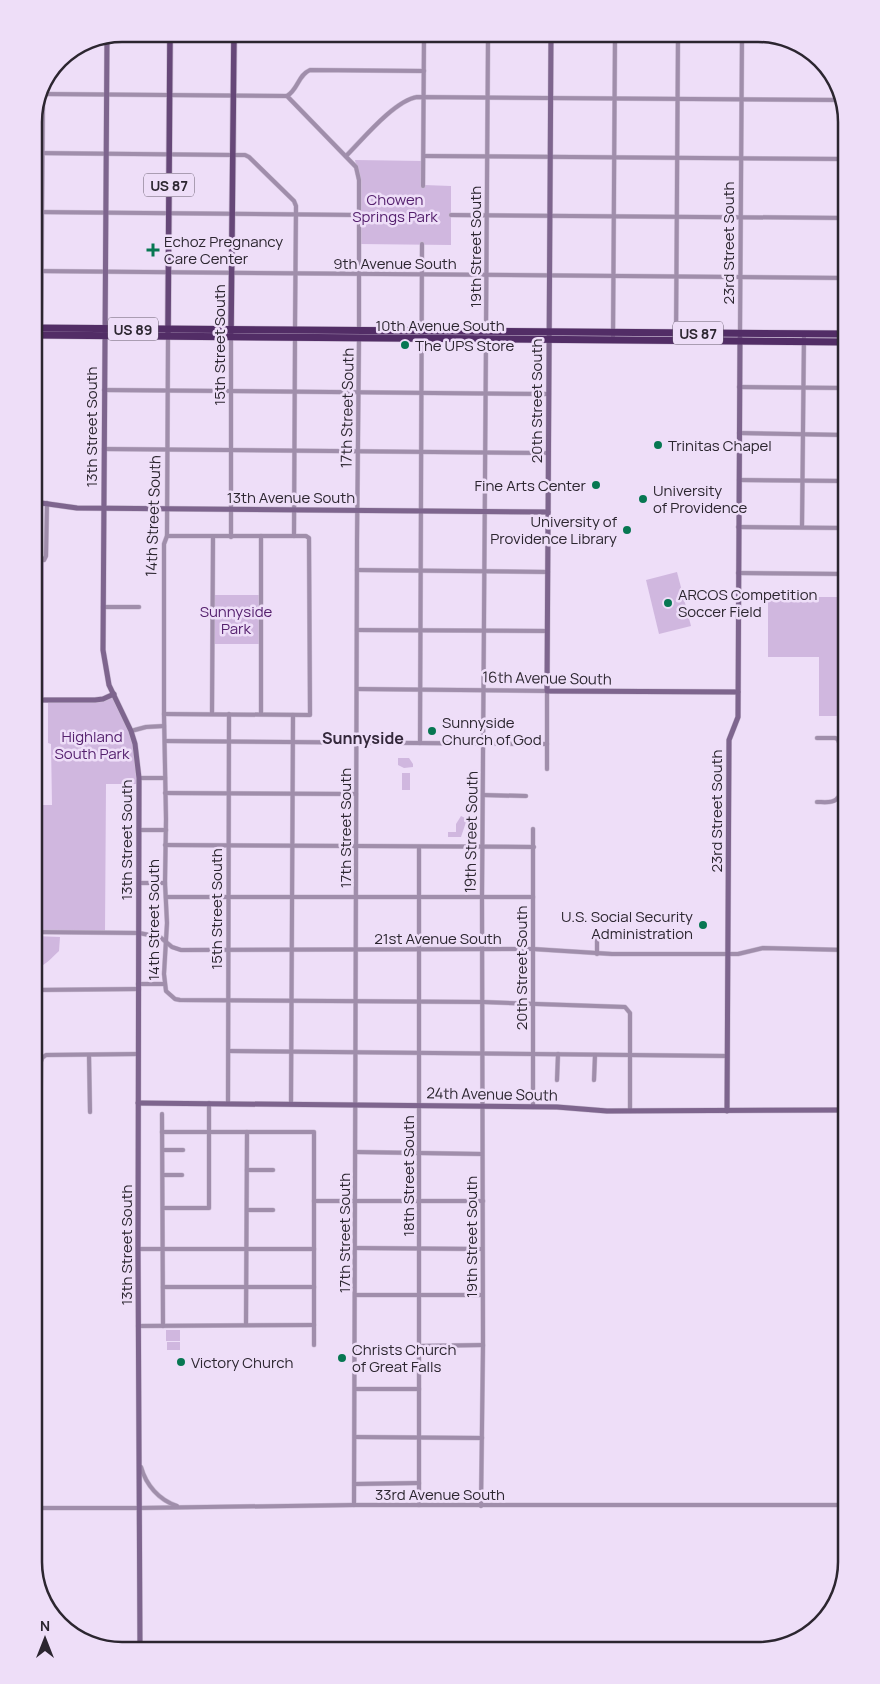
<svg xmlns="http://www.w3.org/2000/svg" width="880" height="1684" font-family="Manrope,sans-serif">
<rect width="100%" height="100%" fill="#eedef8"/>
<!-- green -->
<g fill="#d0b7df">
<polygon points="355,160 424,161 424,185 451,186 451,245 359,244 359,180"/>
<polygon points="44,560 44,700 34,700 34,562"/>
<polygon points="677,572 691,626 659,634 646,580"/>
<rect x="212" y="595" width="48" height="49"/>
<polygon points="768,597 846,597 846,716 819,716 819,657 768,657"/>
<polygon points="114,694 131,731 139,784 106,784 105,932 34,931 34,805 52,805 51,744 48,743 48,700 95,700"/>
<polygon points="398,758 409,758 413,764 413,767 404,768 398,765"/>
<rect x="402" y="773" width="8" height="17"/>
<polygon points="461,816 465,818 466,822 461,837 448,837 448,832 456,832 456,824"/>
<path d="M34,936L60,937L59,951C51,958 45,967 34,968Z"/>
<rect x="166" y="1330" width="14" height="11"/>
<rect x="167" y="1342" width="13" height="8"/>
</g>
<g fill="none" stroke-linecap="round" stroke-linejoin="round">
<defs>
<g id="street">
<polyline points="119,34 781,40"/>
<polyline points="44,94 287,96 356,167 359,180 359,330"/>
<path d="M287,96C298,90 298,75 310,70L424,71"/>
<polyline points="34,153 233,155 245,155 249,157 294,201 296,206 295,330"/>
<path d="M346,156C363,139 394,101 417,97L842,100"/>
<polyline points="424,156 846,159"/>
<polyline points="423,186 424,34"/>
<polyline points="34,212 359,215"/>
<polyline points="451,215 846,218"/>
<polyline points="34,271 846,278"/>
<polyline points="41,328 43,97"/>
<polyline points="486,331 488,38"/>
<polyline points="740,333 742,34"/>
<polyline points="168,337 167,536 164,544 164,714 166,819 165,883 167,923 164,974 166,991 175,999 180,1000 483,1002 625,1007 630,1013 630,1111"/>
<polyline points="676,340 678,34"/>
<polyline points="613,341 615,34"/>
<polyline points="739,387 846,388"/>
<polyline points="104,390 549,394"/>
<polyline points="739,433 846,435"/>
<polyline points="104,449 548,453"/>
<polyline points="739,480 846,481"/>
<polyline points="738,527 846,528"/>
<polyline points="802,527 804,333"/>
<polyline points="294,536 295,337"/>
<polyline points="231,537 231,337"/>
<polyline points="34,562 44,560 46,556 47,503"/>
<polyline points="357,570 548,572"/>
<polyline points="738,573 846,574"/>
<polyline points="103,607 139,607"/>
<polyline points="357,630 547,631"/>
<polyline points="357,689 547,691 547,769"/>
<polyline points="164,714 310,715 309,538 306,536 167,536"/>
<polyline points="212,714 213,537"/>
<polyline points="261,714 261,536"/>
<polyline points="131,731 146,727 164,726"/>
<path d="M817,738H835L838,739L839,743V796C835,804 825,802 817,802"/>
<polyline points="165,741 547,744"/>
<polyline points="420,743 422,244"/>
<polyline points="139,778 165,778"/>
<polyline points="165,793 356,794"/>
<polyline points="483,795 526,796"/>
<polyline points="139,830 166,830"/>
<polyline points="165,845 534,847"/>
<polyline points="419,847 419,1505"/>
<polyline points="139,883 165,883"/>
<polyline points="166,897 533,897"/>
<polyline points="34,932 139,933 160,937 172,947 181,950 533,949 612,954 738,954 763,948 846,950"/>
<polyline points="597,954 597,932"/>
<polyline points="138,984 164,984"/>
<polyline points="34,990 139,989"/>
<polyline points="38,1042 39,990"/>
<polyline points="229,1051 727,1056"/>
<polyline points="89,1055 90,1112"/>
<polyline points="557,1080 558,1054"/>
<polyline points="594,1080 595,1055"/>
<polyline points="228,1103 229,714"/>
<polyline points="291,1104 293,715"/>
<polyline points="533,1107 533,829"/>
<polyline points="162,1114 163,1326"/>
<polyline points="40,1116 41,1062 42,1058 46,1055 138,1054"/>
<polyline points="162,1132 314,1132 314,1345"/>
<polyline points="163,1150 183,1150"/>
<polyline points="356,1152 482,1154"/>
<polyline points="247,1170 273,1170"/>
<polyline points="163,1175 182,1175"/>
<polyline points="314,1201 483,1201"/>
<polyline points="163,1208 209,1208 209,1103"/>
<polyline points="247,1210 273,1210"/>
<polyline points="355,1248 482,1249"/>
<polyline points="138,1249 314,1249"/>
<polyline points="163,1287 314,1287"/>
<polyline points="356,1295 482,1295"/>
<polyline points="246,1325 247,1132"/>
<polyline points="138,1326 314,1325"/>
<polyline points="419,1346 483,1345"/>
<polyline points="355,1389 419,1389"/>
<polyline points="355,1437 482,1438"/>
<path d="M141,1467C146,1485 159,1500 177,1506"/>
<polyline points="355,1484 419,1483"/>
<polyline points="354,1505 357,541 359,337"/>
<polyline points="481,1506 483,1345 482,897 486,338"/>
<polyline points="34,1508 139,1508 354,1505 846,1505"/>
</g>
<g id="secondary">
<polyline points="551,34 547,691 738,692"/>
<polyline points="107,37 103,650 109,685 131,731 135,744 139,778 138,1249 140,1650"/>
<polyline points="34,502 77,508 548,512"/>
<polyline points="34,700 95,700 103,699 114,694"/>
<polyline points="138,1103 557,1107 607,1111 846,1110"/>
<polyline points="727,1111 729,740 738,717 740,338"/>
</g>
<g id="primary">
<polyline points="168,332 170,34"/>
<polyline points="231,332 234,34"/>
</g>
<g id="highway">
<polyline points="34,328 846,334"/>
<polyline points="34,335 846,342"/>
</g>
</defs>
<!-- street casing -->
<use href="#street" stroke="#cbbdd4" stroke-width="5"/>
<!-- secondary casing -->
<use href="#secondary" stroke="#cbbdd4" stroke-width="6"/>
<!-- primary casing -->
<use href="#primary" stroke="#cbbdd4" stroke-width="7"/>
<!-- highway casing -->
<use href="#highway" stroke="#cbbdd4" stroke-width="8"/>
<!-- street -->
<use href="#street" stroke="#a08eab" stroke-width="4"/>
<!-- secondary -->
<use href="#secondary" stroke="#7e658e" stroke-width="5"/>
<!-- primary -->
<use href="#primary" stroke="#664778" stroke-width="5.5"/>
<!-- highway -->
<use href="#highway" stroke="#522d66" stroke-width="7"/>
</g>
<!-- markers -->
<g fill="#077752" stroke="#eedef8" stroke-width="2">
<path d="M150.5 242.5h5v5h5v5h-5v5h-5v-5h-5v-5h5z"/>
<circle cx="405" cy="345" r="5"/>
<circle cx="658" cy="445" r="5"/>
<circle cx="596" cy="485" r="5"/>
<circle cx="643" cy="499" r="5"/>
<circle cx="627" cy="530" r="5"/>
<circle cx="668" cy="603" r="5"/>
<circle cx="432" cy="731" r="5"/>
<circle cx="703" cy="925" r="5"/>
<circle cx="342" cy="1358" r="5"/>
<circle cx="181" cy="1362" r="5"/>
</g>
<g text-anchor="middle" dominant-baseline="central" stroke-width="5" stroke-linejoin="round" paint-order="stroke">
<!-- shield labels -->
<g fill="#eedef8" stroke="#665d6c" stroke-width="1">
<rect x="144" y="173.5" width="50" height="23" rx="4"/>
<rect x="108" y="317.5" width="50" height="23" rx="4"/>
<rect x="673" y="321.5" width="50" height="23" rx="4"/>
</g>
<g font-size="14" font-weight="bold" fill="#2c2630">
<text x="169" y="185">US 87</text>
<text x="133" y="329">US 89</text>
<text x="698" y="333">US 87</text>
</g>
<!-- park labels -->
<g font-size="15" fill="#55216e" stroke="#eedef8">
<text x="395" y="199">Chowen<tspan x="395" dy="17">Springs Park</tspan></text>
<text x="236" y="611">Sunnyside<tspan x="236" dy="17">Park</tspan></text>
<text x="92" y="736">Highland<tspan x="92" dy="17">South Park</tspan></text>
</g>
<!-- poi labels -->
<g font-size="15" fill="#2c2630" stroke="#eedef8" text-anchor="start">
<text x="164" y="241">Echoz Pregnancy<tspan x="164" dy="17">Care Center</tspan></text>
<text x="415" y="345">The UPS Store</text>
<text x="668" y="445">Trinitas Chapel</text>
<text x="586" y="485" text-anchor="end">Fine Arts Center</text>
<text x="653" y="490">University<tspan x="653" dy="17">of Providence</tspan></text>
<text x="617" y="521" text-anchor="end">University of<tspan x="617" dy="17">Providence Library</tspan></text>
<text x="678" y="594">ARCOS Competition<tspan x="678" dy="17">Soccer Field</tspan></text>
<text x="442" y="722">Sunnyside<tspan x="442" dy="17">Church of God</tspan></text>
<text x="693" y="916" text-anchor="end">U.S. Social Security<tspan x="693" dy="17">Administration</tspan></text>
<text x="352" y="1349">Christs Church<tspan x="352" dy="17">of Great Falls</tspan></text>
<text x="191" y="1362">Victory Church</text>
</g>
<!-- street labels -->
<g font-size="15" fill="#2c2630" stroke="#eedef8">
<text transform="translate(728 243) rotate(-90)">23rd Street South</text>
<text transform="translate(475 247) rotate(-90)">19th Street South</text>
<text x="395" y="263">9th Avenue South</text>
<text x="440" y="325">10th Avenue South</text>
<text transform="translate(219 345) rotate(-90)">15th Street South</text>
<text transform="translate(536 401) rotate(-90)">20th Street South</text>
<text transform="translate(347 408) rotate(-89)">17th Street South</text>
<text transform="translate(91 427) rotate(-90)">13th Street South</text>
<text x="291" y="497">13th Avenue South</text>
<text transform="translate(153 516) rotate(-88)">14th Street South</text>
<text transform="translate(547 678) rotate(1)">16th Avenue South</text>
<text transform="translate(716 811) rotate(-90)">23rd Street South</text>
<text transform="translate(345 828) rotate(-90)">17th Street South</text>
<text transform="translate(471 832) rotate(-89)">19th Street South</text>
<text transform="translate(126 840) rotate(-90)">13th Street South</text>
<text transform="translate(216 909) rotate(-90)">15th Street South</text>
<text transform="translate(153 920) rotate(-90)">14th Street South</text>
<text x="438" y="938">21st Avenue South</text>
<text transform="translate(521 968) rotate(-90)">20th Street South</text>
<text transform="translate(492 1094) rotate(1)">24th Avenue South</text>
<text transform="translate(408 1176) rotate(-90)">18th Street South</text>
<text transform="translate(344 1233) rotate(-90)">17th Street South</text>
<text transform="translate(471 1237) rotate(-90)">19th Street South</text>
<text transform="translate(126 1245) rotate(-90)">13th Street South</text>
<text x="440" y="1494">33rd Avenue South</text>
</g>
<!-- neighbourhood labels -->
<g font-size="16" font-weight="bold" fill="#34283b" stroke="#eedef8">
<text x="363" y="738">Sunnyside</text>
</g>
</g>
<!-- crop -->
<path d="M0 0H880V1684H0ZM122 42H758A80 80 0 0 1 838 122V1562A80 80 0 0 1 758 1642H122A80 80 0 0 1 42 1562V122A80 80 0 0 1 122 42Z" fill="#eedef8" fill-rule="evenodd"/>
<path fill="none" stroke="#2c2630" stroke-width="2.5" d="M122 42H758A80 80 0 0 1 838 122V1562A80 80 0 0 1 758 1642H122A80 80 0 0 1 42 1562V122A80 80 0 0 1 122 42Z"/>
<!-- north arrow -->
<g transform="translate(45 1639)" stroke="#eedef8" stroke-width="4" paint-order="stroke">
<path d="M0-4L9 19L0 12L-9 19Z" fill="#2c2630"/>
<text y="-8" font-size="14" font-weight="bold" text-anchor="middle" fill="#2c2630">N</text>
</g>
</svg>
